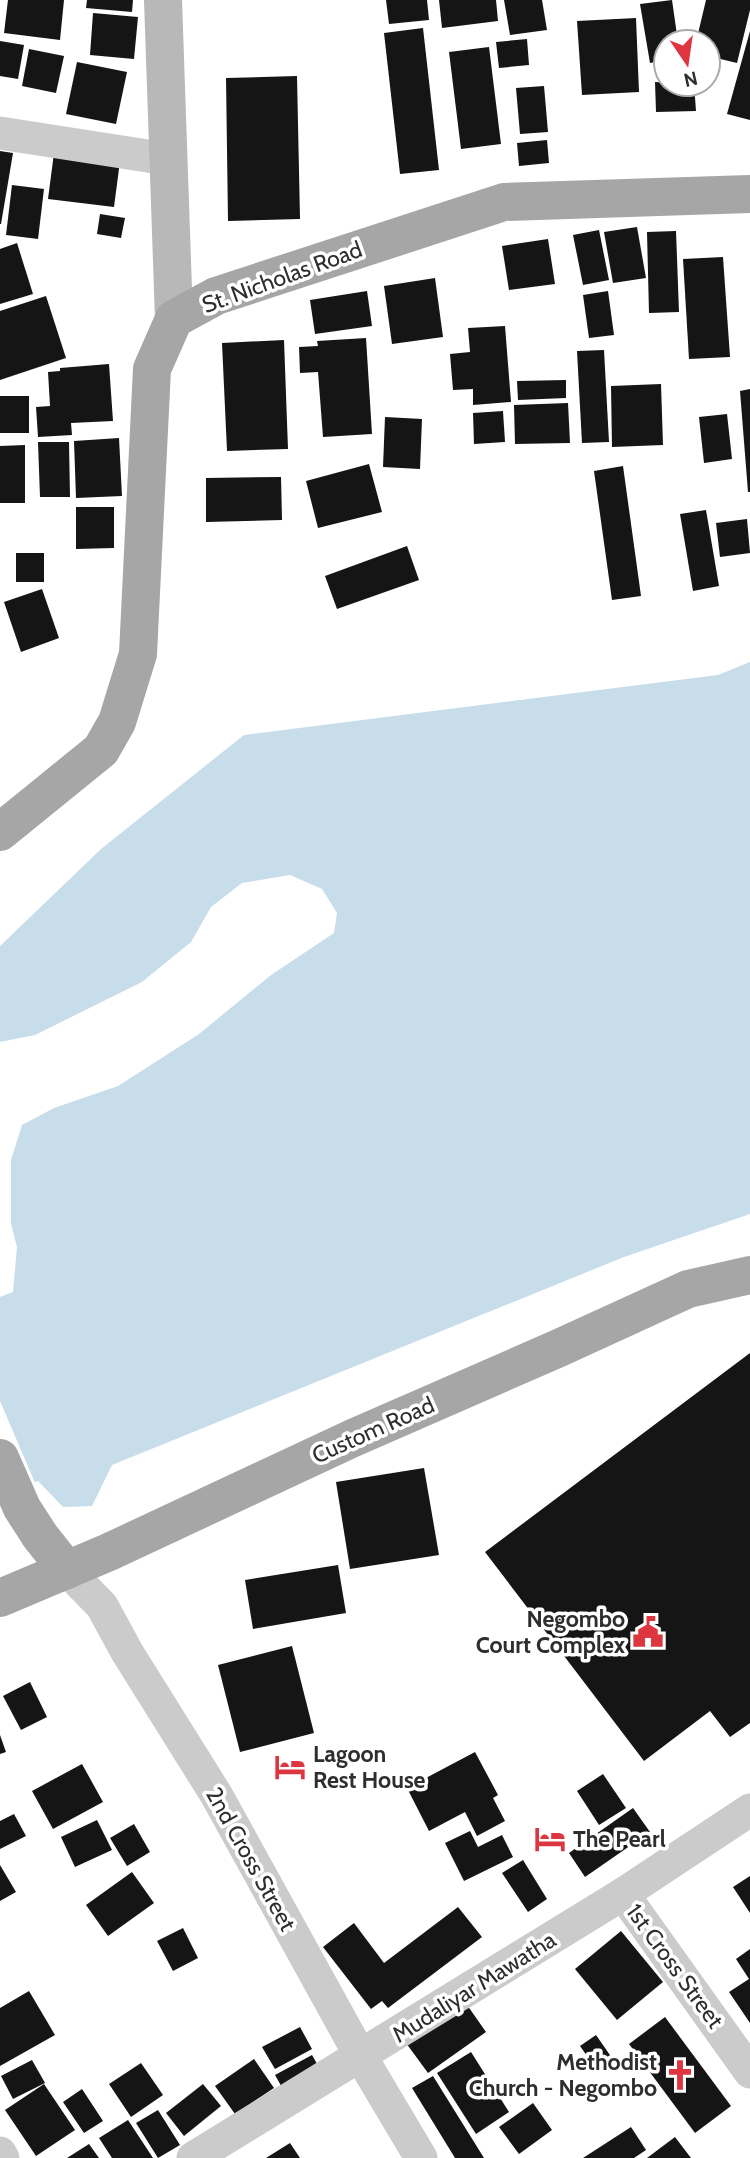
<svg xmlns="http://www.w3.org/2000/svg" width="750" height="2158" font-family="Cabin,sans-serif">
<rect width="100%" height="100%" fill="#fff"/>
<!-- water -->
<polygon fill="#c8ddea" points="750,662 750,1214 624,1257 112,1465 92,1506 63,1507 38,1481 0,1497 0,1297 13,1292 17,1247 11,1223 11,1160 22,1125 54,1108 118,1086 199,1034 271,975 334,933 337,913 322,889 290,875 242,883 211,907 191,942 142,982 35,1035 0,1042 0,946 101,849 244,735 718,675"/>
<!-- pier -->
<polygon fill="#fff" points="0,1401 36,1485 0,1501"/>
<!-- building -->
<g fill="#151515">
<polygon points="8,0 64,0 60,40 4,33"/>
<polygon points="87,0 133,0 132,12 86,8"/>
<polygon points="386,0 427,0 429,20 389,24"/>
<polygon points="439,0 496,0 498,21 442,28"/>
<polygon points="504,0 542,0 547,30 510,35"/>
<polygon points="672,0 678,42 666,42 666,60 650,63 640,4"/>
<polygon points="706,0 750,0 750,10 737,63 708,56 708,42 696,42"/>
<polygon points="93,13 138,17 134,59 90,55"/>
<polygon points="636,18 639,92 582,95 577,21"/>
<polygon points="423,28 439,170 400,174 384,33"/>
<polygon points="750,31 750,120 727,114"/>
<polygon points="527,39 529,65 499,68 496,42"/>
<polygon points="0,41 24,45 18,79 0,76"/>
<polygon points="489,47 501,144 461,149 449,52"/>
<polygon points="29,49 64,56 56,93 22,86"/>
<polygon points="77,62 127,72 116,124 66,114"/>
<polygon points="297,76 300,219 228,221 226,78"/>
<polygon points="655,82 694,84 696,111 656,112"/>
<polygon points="544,86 548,132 520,134 516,88"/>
<polygon points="547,140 549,163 519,166 517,143"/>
<polygon points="0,151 13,153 1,224 0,224"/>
<polygon points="54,153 120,161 114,207 48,199"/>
<polygon points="12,185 44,189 38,239 6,235"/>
<polygon points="100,214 125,218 121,238 97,234"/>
<polygon points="637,227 646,278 613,283 604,232"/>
<polygon points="599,230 609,280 583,285 573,235"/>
<polygon points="676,231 679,312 649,313 647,232"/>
<polygon points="548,239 555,284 509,290 502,246"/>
<polygon points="17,243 33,294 0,304 0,249"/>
<polygon points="723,257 730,357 689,359 683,259"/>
<polygon points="435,278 443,337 392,344 384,286"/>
<polygon points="367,291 372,326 315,334 310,300"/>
<polygon points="608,291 614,335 589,338 583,295"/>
<polygon points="46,296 66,358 0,380 0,311"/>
<polygon points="505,326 511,402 473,405 473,389 453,390 450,354 470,352 468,328"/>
<polygon points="366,338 372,434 323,437 318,372 300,373 299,347 318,346 317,341"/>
<polygon points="284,340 288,449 227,451 222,343"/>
<polygon points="604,350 609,442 582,443 577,351"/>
<polygon points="109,364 113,421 71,423 72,435 38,437 36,407 50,406 48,372 60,371 60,368"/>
<polygon points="566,380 566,398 518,400 517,381"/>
<polygon points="661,384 663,445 612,447 611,386"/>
<polygon points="750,389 750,492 748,492 740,391"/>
<rect x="0" y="396" width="29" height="37"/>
<polygon points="568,403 570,443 515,444 514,405"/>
<polygon points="503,411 505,442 474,444 473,413"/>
<polygon points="727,414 732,459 704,463 699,417"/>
<polygon points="385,417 422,419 420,469 383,467"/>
<polygon points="119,438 122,496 76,498 74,441"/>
<polygon points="38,442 69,442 70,497 40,497"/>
<polygon points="25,445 25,503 0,503 0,446"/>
<polygon points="369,464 382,512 318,528 306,481"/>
<polygon points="623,466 641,596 612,600 594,471"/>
<polygon points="281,477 282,520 206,522 206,478"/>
<polygon points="76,507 114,507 114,548 76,549"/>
<polygon points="706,510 719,586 693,591 680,514"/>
<polygon points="747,519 750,553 720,557 716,523"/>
<polygon points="407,546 419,580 337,609 325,576"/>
<rect x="16" y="553" width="28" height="29"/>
<polygon points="42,589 59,638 21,652 4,602"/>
<polygon points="750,1353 750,1723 730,1737 710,1711 644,1761 485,1552"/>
<polygon points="424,1468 439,1555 350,1569 336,1482"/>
<polygon points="338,1565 346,1613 253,1629 245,1580"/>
<polygon points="292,1646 314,1733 240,1752 218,1665"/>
<polygon points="30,1682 47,1717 21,1730 3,1696"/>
<polygon points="0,1735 6,1752 0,1754"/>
<polygon points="475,1752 498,1795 493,1798 505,1821 477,1836 465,1812 429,1831 407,1788"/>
<polygon points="82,1764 103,1802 53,1829 32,1791"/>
<polygon points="603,1774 626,1808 599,1825 577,1791"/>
<polygon points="633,1808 650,1832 585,1877 569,1853"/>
<polygon points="14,1814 26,1836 0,1849 0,1821"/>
<polygon points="97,1820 112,1850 75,1867 61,1837"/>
<polygon points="134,1824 150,1852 127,1866 110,1838"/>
<polygon points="470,1831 478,1847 502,1835 513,1857 464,1881 445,1843"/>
<polygon points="523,1860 547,1899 528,1912 502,1873"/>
<polygon points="0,1865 16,1892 0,1901"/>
<polygon points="132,1872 154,1903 108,1936 86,1905"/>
<polygon points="750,1876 750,1913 733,1887"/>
<polygon points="458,1907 482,1937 388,2008 382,2001 371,2009 323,1947 354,1923 384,1963"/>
<polygon points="183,1928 198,1958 173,1971 157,1941"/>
<polygon points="621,1931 663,1982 617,2020 575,1969"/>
<polygon points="750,1949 750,2023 729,1992 749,1979 736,1959"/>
<polygon points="29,1991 55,2035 0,2066 0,2008"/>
<polygon points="465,2002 486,2032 428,2073 406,2043"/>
<polygon points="665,2017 731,2106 695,2133 629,2044"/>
<polygon points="300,2027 312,2049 275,2069 262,2047"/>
<polygon points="596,2035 612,2058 597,2070 580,2046"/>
<polygon points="471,2052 509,2112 476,2134 437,2073"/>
<polygon points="312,2055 321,2071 284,2091 275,2075"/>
<polygon points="254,2059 274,2088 235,2114 215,2086"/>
<polygon points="32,2060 45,2083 13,2099 1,2076"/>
<polygon points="141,2063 163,2095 131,2117 109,2084"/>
<polygon points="433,2076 484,2158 455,2158 412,2088"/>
<polygon points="44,2084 75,2130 36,2156 5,2110"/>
<polygon points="203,2084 221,2106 184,2136 166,2113"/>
<polygon points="82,2089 103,2121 84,2133 63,2102"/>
<polygon points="533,2103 552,2130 519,2154 499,2127"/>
<polygon points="158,2110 180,2145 158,2158 136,2123"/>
<polygon points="128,2120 153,2158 112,2158 99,2138"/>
<polygon points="631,2127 646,2150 634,2158 583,2158"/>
<polygon points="675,2137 691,2158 647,2158"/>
<polygon points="290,2143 300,2158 266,2158"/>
<polygon points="89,2144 99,2158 67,2158"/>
</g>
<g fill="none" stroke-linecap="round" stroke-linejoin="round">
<!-- street -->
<g stroke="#cbcbcb" stroke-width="33">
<polyline points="0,133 167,159"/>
<polyline points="67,1570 102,1606 127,1652 217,1796 361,2057 421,2158"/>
<polyline points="623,1894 750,2072"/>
<polyline points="0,2153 3,2158"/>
<polyline points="193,2158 623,1894 750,1810"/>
</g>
<!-- secondary -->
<polyline stroke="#b8b8b8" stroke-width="38" points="163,0 174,319"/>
<!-- primary -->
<g stroke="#a6a6a6" stroke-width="38">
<polyline points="0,832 101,750 117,722 138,654 152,369 174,319 216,296 504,202 750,194"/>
<polyline points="0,1458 22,1508 40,1536 67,1570"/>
<polyline points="0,1598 109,1552 353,1438 559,1348 688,1289 750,1275"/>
</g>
</g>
<!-- icons -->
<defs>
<symbol id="civic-bare" viewBox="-9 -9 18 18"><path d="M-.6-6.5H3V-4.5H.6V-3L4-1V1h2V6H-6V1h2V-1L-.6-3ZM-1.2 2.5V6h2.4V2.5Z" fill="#de3641" stroke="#fff" stroke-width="2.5" paint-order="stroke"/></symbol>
<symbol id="hotel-bare" viewBox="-9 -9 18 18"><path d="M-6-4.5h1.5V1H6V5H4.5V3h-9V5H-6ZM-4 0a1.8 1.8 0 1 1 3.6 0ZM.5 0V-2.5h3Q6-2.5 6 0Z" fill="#de3641" stroke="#fff" stroke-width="2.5" paint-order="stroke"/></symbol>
<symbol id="church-bare" viewBox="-9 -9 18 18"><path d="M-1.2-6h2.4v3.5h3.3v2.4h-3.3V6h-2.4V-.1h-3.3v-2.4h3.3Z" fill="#de3641" stroke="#fff" stroke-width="2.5" paint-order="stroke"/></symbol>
</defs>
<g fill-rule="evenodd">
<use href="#civic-bare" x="626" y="1610" width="44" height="44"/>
<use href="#hotel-bare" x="268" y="1745" width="44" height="44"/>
<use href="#hotel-bare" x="528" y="1817" width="44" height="44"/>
<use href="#church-bare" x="658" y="2053" width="44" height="44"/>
</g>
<g text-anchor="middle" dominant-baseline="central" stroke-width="7" stroke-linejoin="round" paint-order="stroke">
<!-- street labels -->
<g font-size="23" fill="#2e2e2e" stroke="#fff">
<text transform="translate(282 277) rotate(-20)">St. Nicholas Road</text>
<text transform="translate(373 1430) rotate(-24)">Custom Road</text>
<text transform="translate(251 1859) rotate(61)">2nd Cross Street</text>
<text transform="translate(675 1966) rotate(54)">1st Cross Street</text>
<text transform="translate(474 1987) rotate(-32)">Mudaliyar Mawatha</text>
</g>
<!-- poi labels -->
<g font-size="23" font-weight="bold" fill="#2e2e2e" stroke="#fff" text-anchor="end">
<text x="625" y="1619">Negombo<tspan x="625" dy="26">Court Complex</tspan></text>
<text x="313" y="1754" text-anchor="start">Lagoon<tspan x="313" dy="26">Rest House</tspan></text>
<text x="573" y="1839" text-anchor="start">The Pearl</text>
<text x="657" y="2062">Methodist<tspan x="657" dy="26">Church - Negombo</tspan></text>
</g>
</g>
<!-- north arrow -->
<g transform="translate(687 63) rotate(167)"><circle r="33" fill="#ffffff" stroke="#ababab" stroke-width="2"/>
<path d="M0-5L12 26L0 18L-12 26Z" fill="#de3641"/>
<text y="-10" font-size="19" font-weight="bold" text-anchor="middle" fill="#2e2e2e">N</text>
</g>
</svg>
